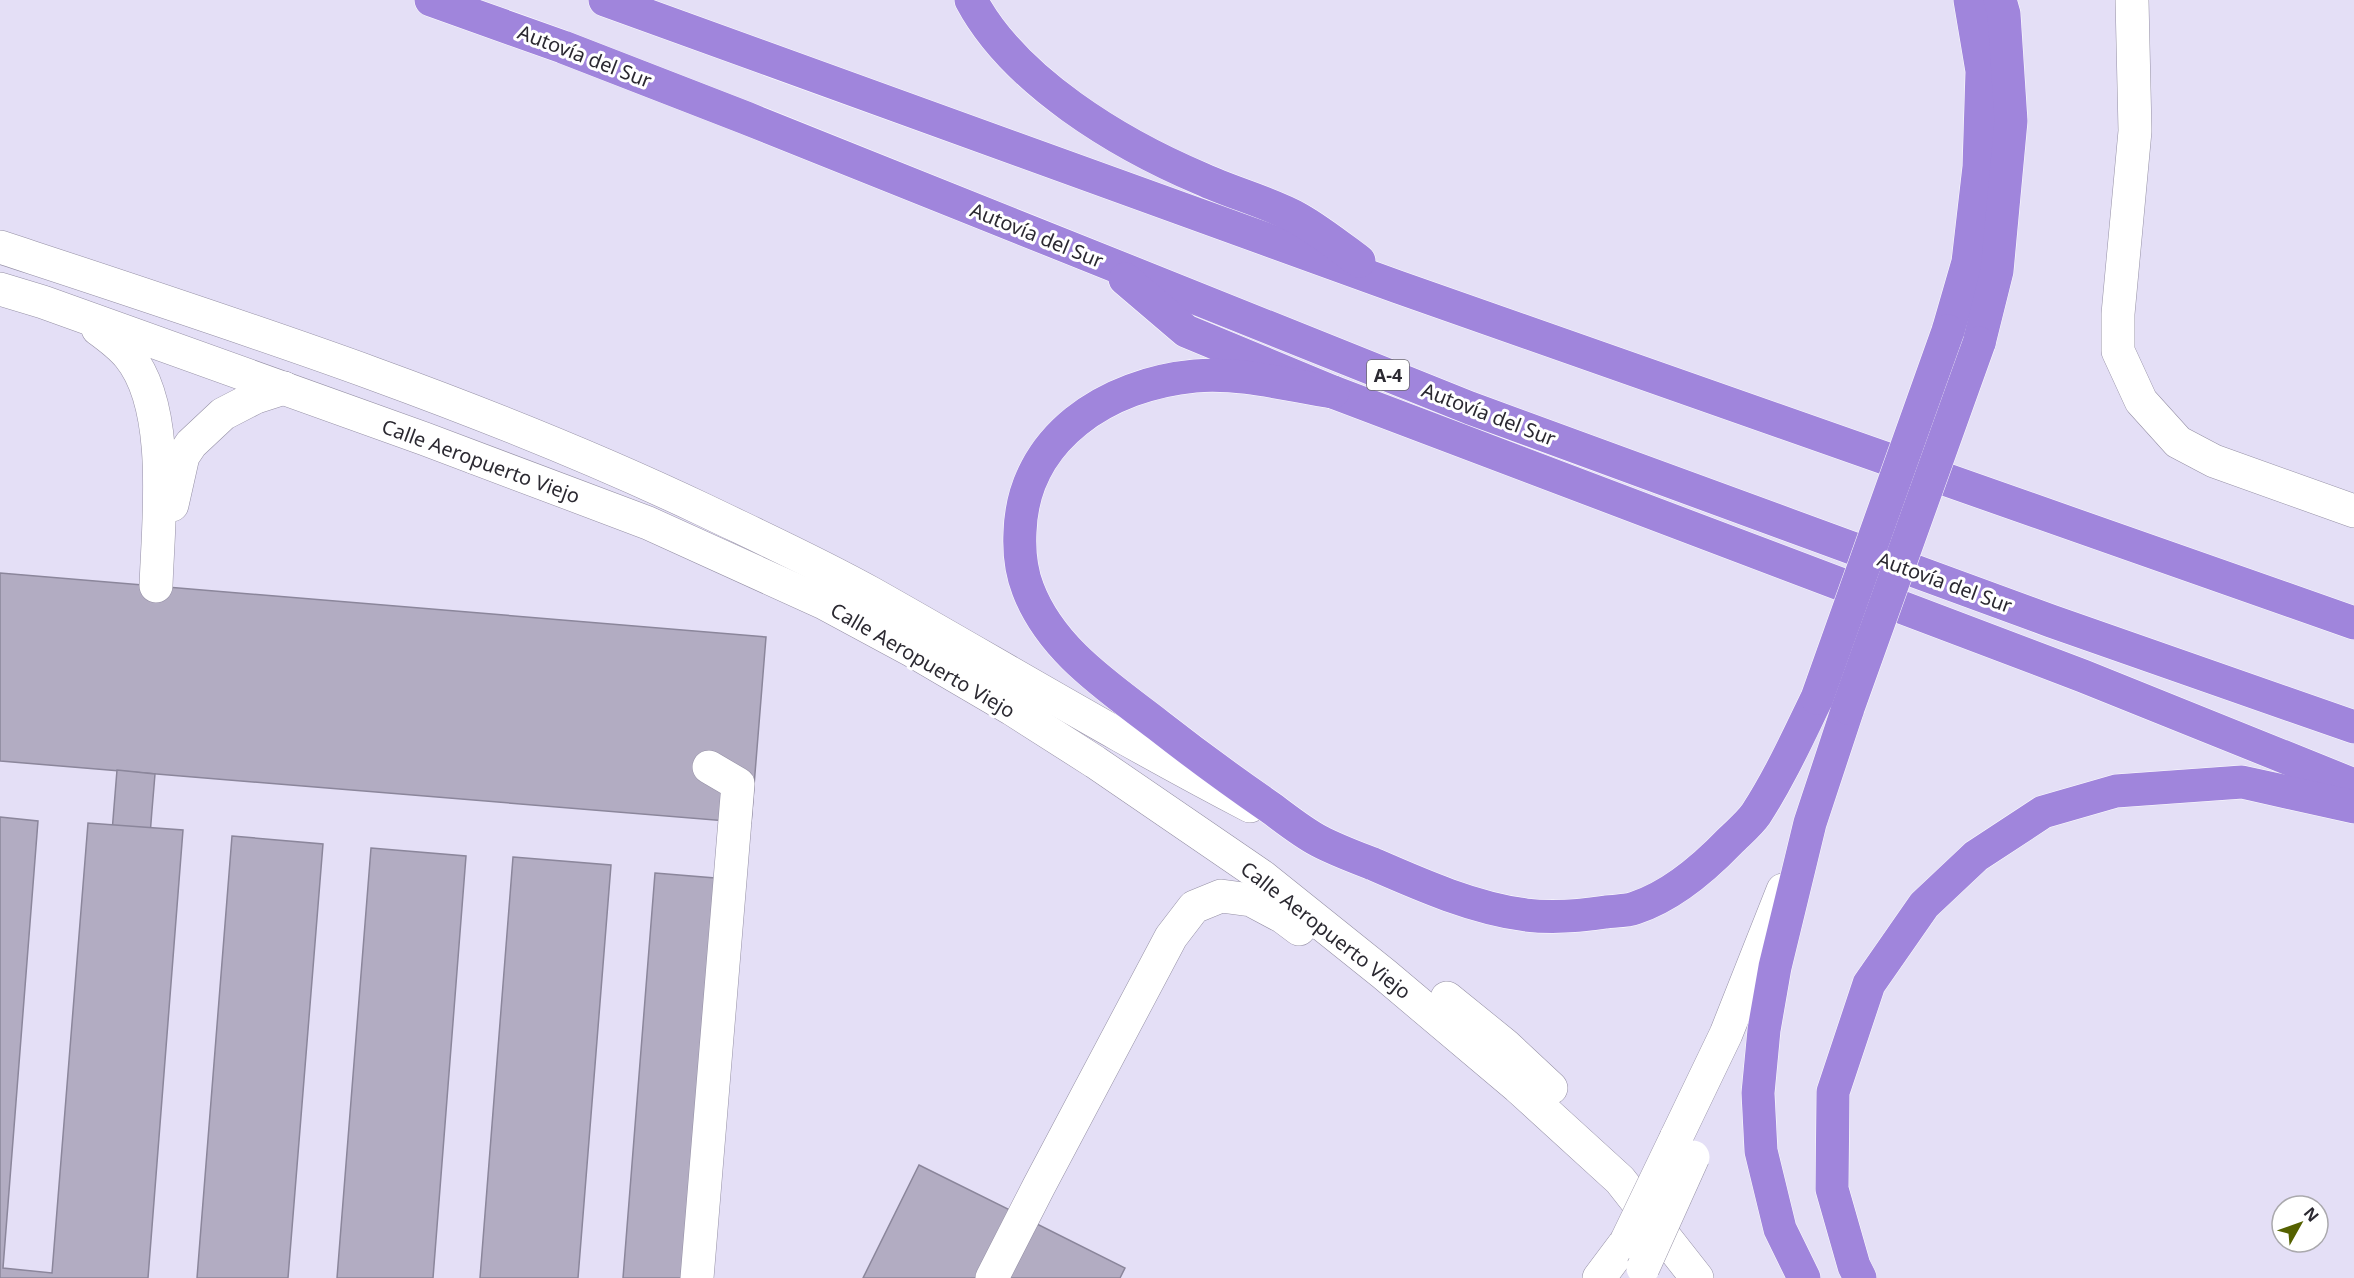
<svg xmlns="http://www.w3.org/2000/svg" width="2354" height="1278" font-family="'Noto Sans',sans-serif">
<rect width="100%" height="100%" fill="#e4dff6"/>
<!-- building -->
<g fill="#b2acc2" stroke="#8b869b" stroke-width="1.5">
<polygon points="0,573 766,637 751,823 0,761"/>
<polygon points="117,770 155,774 152,810 115,1278 76,1278"/>
<polygon points="0,817 38,821 3,1268 52,1273 88,823 183,830 148,1278 0,1278"/>
<polygon points="232,836 323,844 288,1278 197,1278"/>
<polygon points="371,848 466,856 433,1278 337,1278"/>
<polygon points="513,857 611,865 578,1278 480,1278"/>
<polygon points="655,873 715,878 683,1278 623,1278"/>
<polygon points="919,1165 1016,1213 984,1278 863,1278"/>
<polygon points="1027,1219 1125,1268 1120,1278 998,1278"/>
</g>
<g fill="none" stroke-linecap="round" stroke-linejoin="round">
<defs>
<g id="minor">
<polyline points="2132,0 2135,131 2118,314 2118,351 2141,401 2178,442 2214,461 2354,511"/>
<path d="M0,247C237,325 479,403 704,510C760,537 817,563 871,593C997,664 1121,739 1250,806"/>
<polyline points="0,289 43,302 425,439 648,523 824,603 913,651 1012,709 1095,762 1263,877 1384,974 1518,1087 1620,1180 1697,1278"/>
<path d="M98,329C109,337 121,346 129,356C172,408 158,523 156,586"/>
<polyline points="172,505 183,456 191,444 223,414 256,397 284,388"/>
<polyline points="1447,998 1505,1045 1551,1088"/>
<polyline points="1676,1138 1726,1034 1783,890"/>
<polyline points="697,1278 738,784 709,767"/>
<polyline points="992,1278 1039,1186 1171,937 1194,907 1221,896 1251,900 1283,917 1299,929"/>
<polyline points="1599,1278 1626,1242"/>
</g>
<g id="highway">
<polyline points="431,0 563,47 746,118 1470,408 2051,621 2354,727"/>
<polyline points="605,0 1398,287 2354,623"/>
<path d="M971,0C1014,81 1119,144 1202,179C1232,193 1271,203 1299,219C1320,231 1340,247 1359,261"/>
<polyline points="1125,279 1186,331 1333,392 2083,676 2354,785"/>
<polyline points="1948,331 1968,262 1979,167 1982,71 1970,0"/>
<polyline points="1979,343 1997,271 2011,121 2004,14 2000,0"/>
<path d="M1333,392C1288,385 1240,372 1195,376C1108,384 1023,437 1020,532C1019,551 1021,571 1028,589C1051,650 1109,687 1158,725C1195,754 1232,781 1271,808C1286,819 1302,832 1319,841C1336,850 1355,857 1373,864C1421,885 1473,908 1526,915C1552,918 1580,916 1606,912C1616,911 1627,911 1635,908C1672,896 1704,868 1730,841C1739,832 1749,824 1756,814C1780,777 1798,737 1817,698"/>
<polyline points="1804,1278 1780,1229 1761,1151 1758,1093 1764,1030 1775,967 1810,823 1848,708"/>
<polyline points="1860,1278 1854,1266 1832,1189 1833,1092 1869,984 1924,905 1976,856 2043,812 2116,791 2242,782 2354,807"/>
</g>
</defs>
<!-- minor casing -->
<use href="#minor" stroke="#9590a5" stroke-width="34"/>
<!-- highway casing -->
<use href="#highway" stroke="#fff" stroke-width="34"/>
<!-- minor -->
<use href="#minor" stroke="#fff" stroke-width="33"/>
<!-- highway -->
<use href="#highway" stroke="#a085dc" stroke-width="33"/>
<defs>
<g id="minor-bridge">
<polyline points="1626,1242 1676,1138"/>
<polyline points="1643,1268 1693,1157"/>
</g>
<g id="highway-bridge">
<polyline points="1817,698 1948,331"/>
<polyline points="1848,708 1979,343"/>
</g>
</defs>
<!-- minor-bridge casing -->
<use href="#minor-bridge" stroke="#9590a5" stroke-width="34" stroke-linecap="butt"/>
<!-- highway-bridge casing -->
<use href="#highway-bridge" stroke="#fff" stroke-width="34" stroke-linecap="butt"/>
<!-- minor-bridge -->
<use href="#minor-bridge" stroke="#fff" stroke-width="33"/>
<!-- highway-bridge -->
<use href="#highway-bridge" stroke="#a085dc" stroke-width="33"/>
</g>
<g text-anchor="middle" dominant-baseline="central" stroke-width="6" stroke-linejoin="round" paint-order="stroke">
<!-- shield labels -->
<rect fill="#fff" stroke="#6b696f" stroke-width="1.5" x="1367" y="360" width="42" height="30" rx="4.5"/>
<g font-size="18" font-weight="bold" fill="#2b2931">
<text x="1388" y="375">A-4</text>
</g>
<!-- street labels -->
<g font-size="20" fill="#2b2931" stroke="#fff">
<text transform="translate(585 56) rotate(21)">Autovía del Sur</text>
<text transform="translate(1037 235) rotate(22)">Autovía del Sur</text>
<text transform="translate(1489 414) rotate(21)">Autovía del Sur</text>
<text transform="translate(481 461) rotate(20)">Calle Aeropuerto Viejo</text>
<text transform="translate(1945 582) rotate(20)">Autovía del Sur</text>
<text transform="translate(923 660) rotate(30)">Calle Aeropuerto Viejo</text>
<text transform="translate(1326 930) rotate(38)">Calle Aeropuerto Viejo</text>
</g>
</g>
<!-- north arrow -->
<g transform="translate(2300 1224) rotate(50)"><circle r="28" fill="#ffffff" stroke="#aaa9ad" stroke-width="1.5"/>
<path d="M0-4.5L10 22L0 15L-10 22Z" fill="#556100"/>
<text y="-9" font-size="16" font-weight="bold" text-anchor="middle" fill="#2b2931">N</text>
</g>
</svg>
